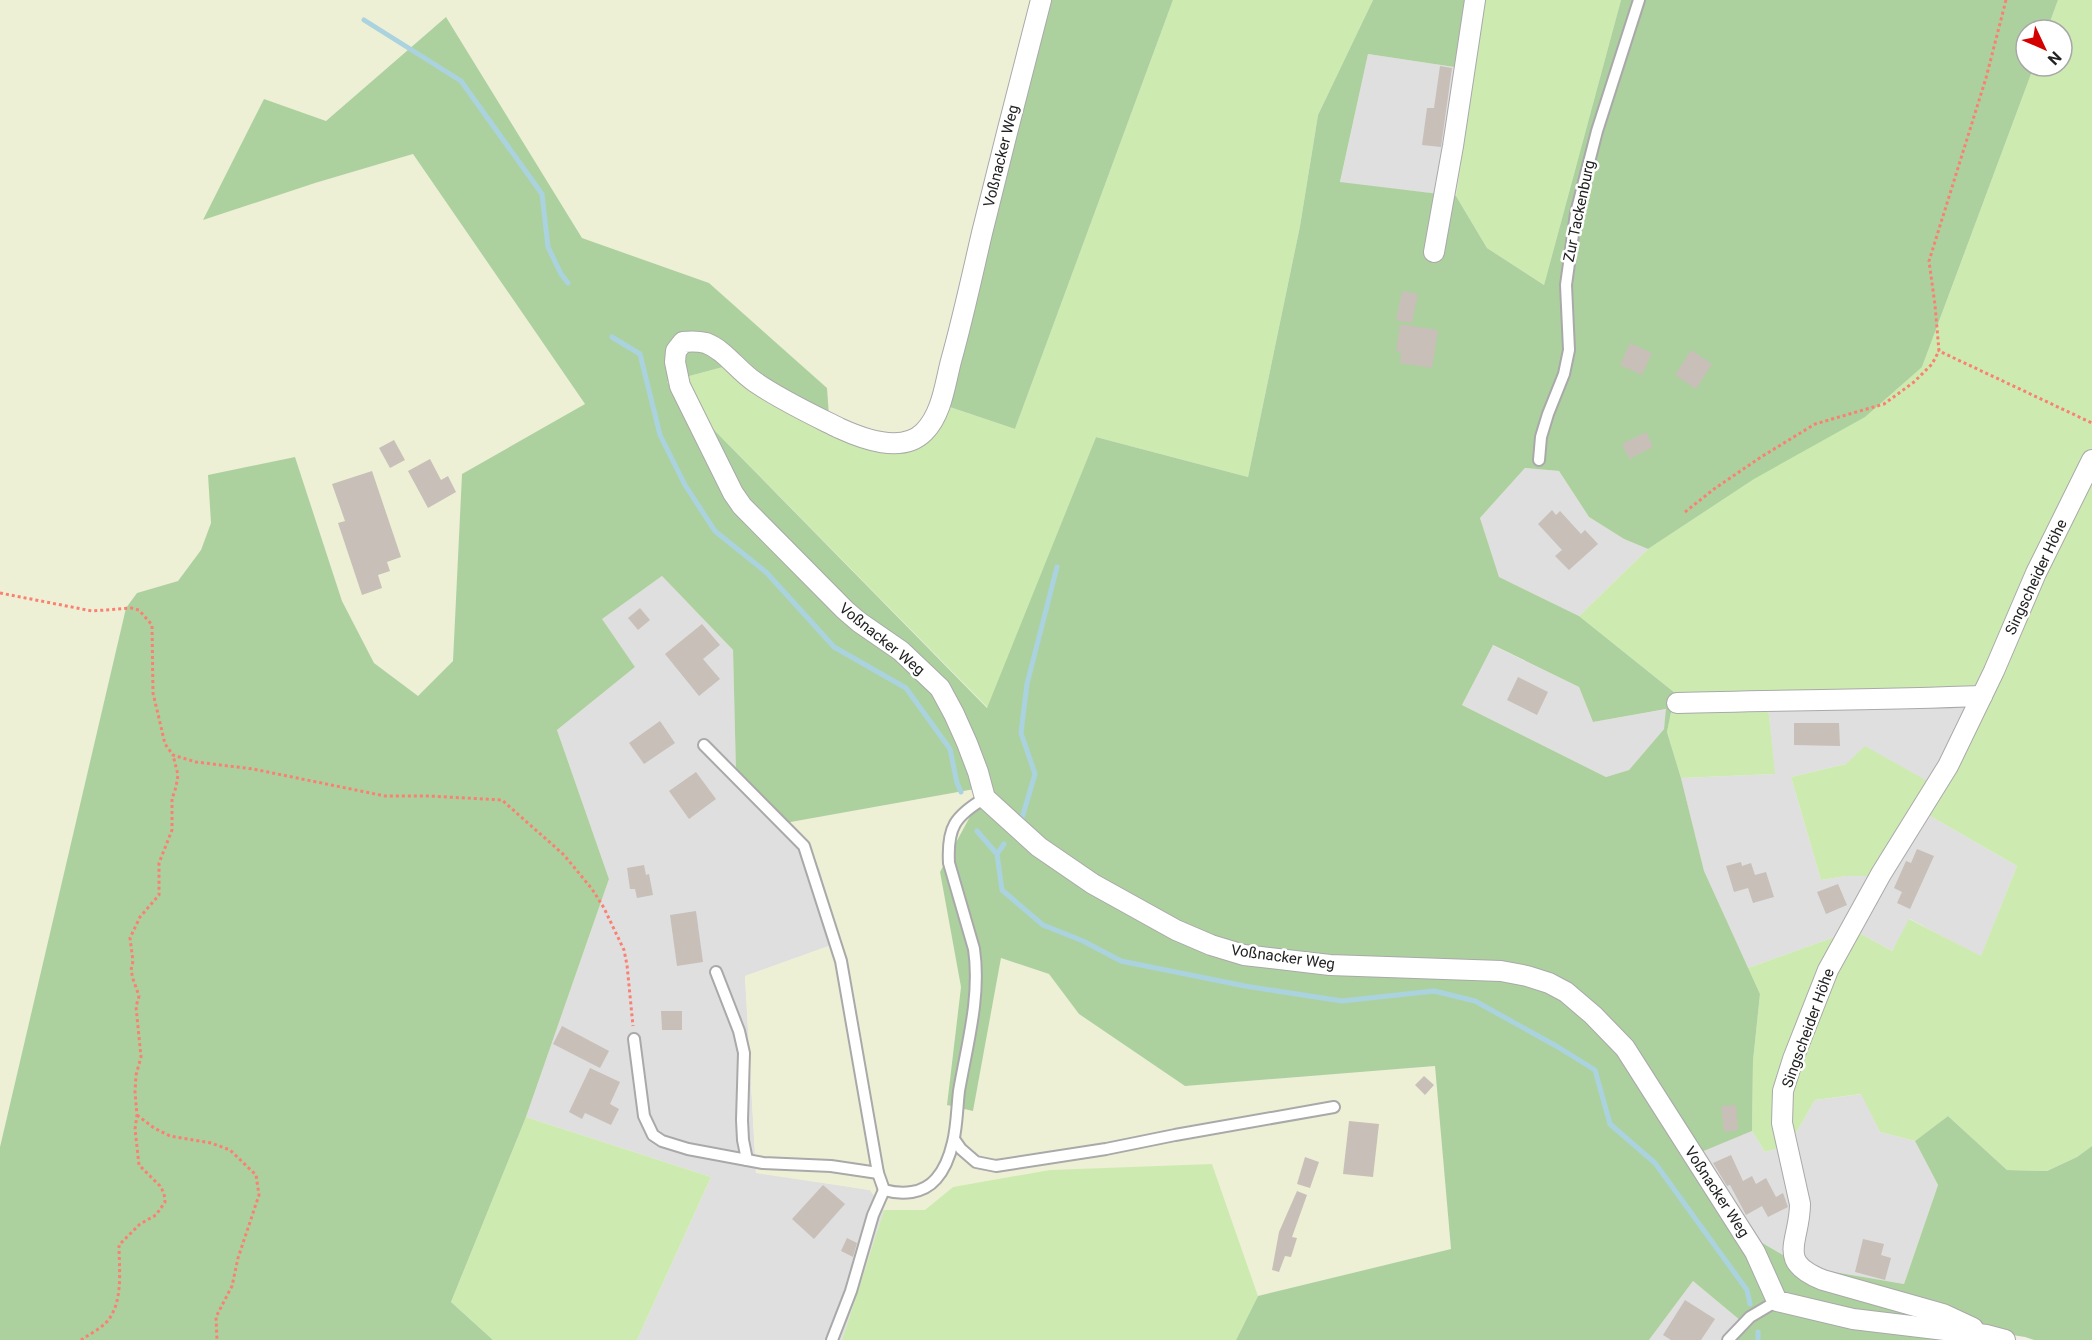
<svg xmlns="http://www.w3.org/2000/svg" width="2092" height="1340" font-family="Roboto,sans-serif">
<rect width="100%" height="100%" fill="#f2efe9"/>
<!-- residential -->
<g fill="#e0dfdf">
<polygon points="1368,54 1474,70 1456,196 1340,183"/>
<polygon points="1525,468 1559,471 1589,517 1624,539 1648,549 1579,616 1498,577 1480,518"/>
<polygon points="662,576 733,650 736,774 807,845 820,870 840,942 745,976 756,1172 870,1190 884,1210 842,1340 637,1340 711,1177 526,1117 609,879 557,730 635,667 601,619"/>
<polygon points="1492,645 1579,687 1593,722 1667,709 1664,729 1629,770 1606,777 1462,705"/>
<polygon points="1955,701 1966,706 1962,726 1931,784 1846,764 1791,777 1821,880 1846,876 1871,876 1925,813 2017,866 1981,957 1910,919 1892,951 1854,930 1748,968 1704,872 1681,778 1774,774 1768,705"/>
<polygon points="1862,1094 1880,1132 1915,1141 1938,1185 1904,1284 1811,1268 1783,1255 1745,1233 1693,1155 1752,1131 1765,1152 1789,1145 1815,1100"/>
<polygon points="1693,1281 1747,1326 1736,1340 1649,1340"/>
</g>
<!-- farmland -->
<g fill="#eef0d5">
<polygon points="0,0 1036,0 930,418 891,442 829,422 709,283 582,238 446,17 326,121 315,183 413,154 585,404 462,474 453,661 418,696 374,663 342,601 295,457 209,475 211,523 201,550 178,581 137,593 126,608 0,1147"/>
<polygon points="987,787 940,872 961,987 947,1105 973,1111 1001,958 1049,974 1079,1014 1185,1086 1436,1066 1451,1249 1258,1296 1212,1164 953,1187 925,1210 884,1210 870,1190 756,1173 745,976 840,942 820,870 807,845 785,823"/>
</g>
<!-- grass -->
<g fill="#cdebb0">
<polygon points="1173,0 1373,0 1318,115 1300,226 1248,477 1096,437 988,708 667,382 723,367 893,450 941,404 1015,429"/>
<polygon points="1485,0 1621,0 1544,285 1487,248 1456,196"/>
<polygon points="2058,0 2092,0 2092,1146 2077,1157 2047,1171 2007,1170 1948,1116 1915,1141 1880,1132 1861,1094 1815,1100 1789,1145 1765,1152 1752,1131 1753,1061 1760,994 1748,968 1854,930 1892,951 1909,919 1981,956 2017,866 1925,813 1871,876 1846,876 1821,880 1791,777 1846,764 1865,746 1931,783 1962,726 1966,706 1955,701 1768,706 1775,774 1681,778 1667,732 1675,693 1579,616 1648,549 1922,367 2034,66 2062,66 2062,30 2047,30"/>
<polygon points="526,1117 711,1177 637,1340 493,1340 451,1302"/>
<polygon points="1212,1164 1258,1296 1236,1340 842,1340 884,1210 925,1210 953,1187 1050,1170"/>
</g>
<!-- forest -->
<g fill="#add19e" fill-rule="evenodd">
<polygon points="1045,0 1173,0 1015,429 941,404"/>
<path d="M1373,0H1485L1474,70L1368,54L1340,182L1456,196L1487,248L1544,285L1621,0H2058L2047,30H2026V66H2034L1922,367L1865,417L1754,479L1648,549L1624,539L1589,517L1559,471L1525,468L1480,518L1499,577L1579,616L1675,693L1667,732L1681,778L1704,871L1760,994L1753,1061L1752,1131L1694,1155L1745,1233L1783,1255L1811,1268L1904,1284L1938,1185L1915,1141L1948,1116L2007,1170L2047,1171L2077,1157L2092,1146V1340H2034L2025,1337L1870,1313L1955,1340H1736L1747,1326L1693,1281L1649,1340H1236L1258,1296L1451,1249L1435,1066L1185,1086L1079,1014L1049,974L1001,958L973,1111L947,1105L961,987L940,872L986,787L785,823L736,774L733,650L662,576L602,619L635,667L557,730L609,879L526,1117L451,1302L493,1340H0V1147L126,608L137,593L178,581L201,550L211,523L208,475L295,457L342,601L374,663L418,696L453,661L462,474L585,404L413,154L315,183L203,220L264,99L326,121L446,17L582,238L709,283L827,388L830,430L819,425L723,367L667,382L987,708L1096,437L1248,477L1300,226L1318,115ZM1493,645L1579,687L1593,722L1666,709L1664,729L1629,770L1606,777L1462,705Z"/>
</g>
<g fill="none" stroke-linecap="round" stroke-linejoin="round">
<!-- stream -->
<g stroke="#aad3df" stroke-width="5">
<polyline points="364,20 461,81 542,194 548,247 561,274 568,283"/>
<polyline points="612,337 640,354 660,435 685,485 715,531 767,573 834,647 906,688 950,749 957,783 961,792"/>
<polyline points="1022,818 1035,774 1021,733 1027,684 1057,567"/>
<polyline points="977,831 997,854 1002,890 1043,925 1083,941 1121,961 1245,986 1342,1001 1434,991 1475,1001 1558,1047 1595,1070 1610,1124 1655,1163 1747,1290 1750,1304"/>
<polyline points="997,854 1004,844"/>
<polyline points="1758,1340 1758,1332"/>
</g>
</g>
<!-- building -->
<g fill="#c7bfb8">
<polygon points="1440,66 1452,68 1441,147 1422,145 1427,108 1434,108"/>
<polygon points="1402,291 1418,294 1412,323 1396,320"/>
<polygon points="1400,324 1438,330 1432,368 1400,363 1401,351 1396,351"/>
<polygon points="1630,343 1652,353 1642,375 1620,365"/>
<polygon points="1691,350 1712,364 1696,389 1675,375"/>
<polygon points="1646,432 1653,447 1629,459 1622,444"/>
<polygon points="394,440 405,460 390,468 379,448"/>
<polygon points="430,459 441,480 448,476 456,492 428,508 408,471"/>
<polygon points="372,471 401,557 387,562 390,571 378,575 382,588 362,595 338,523 345,521 332,484"/>
<polygon points="1552,510 1556,515 1560,511 1581,534 1585,530 1598,544 1569,570 1555,556 1562,550 1538,524"/>
<polygon points="640,608 650,620 638,630 628,618"/>
<polygon points="702,624 720,645 703,659 720,679 699,696 665,654"/>
<polygon points="1518,677 1548,692 1537,715 1507,700"/>
<polygon points="660,721 675,743 644,764 629,743"/>
<polygon points="1794,723 1839,723 1840,746 1794,745"/>
<polygon points="696,772 716,799 689,819 669,791"/>
<polygon points="1917,849 1934,856 1910,909 1897,903 1902,892 1894,888 1906,861 1911,863"/>
<polygon points="1741,862 1742,866 1751,863 1755,875 1766,872 1774,897 1753,903 1748,888 1734,892 1726,866"/>
<polygon points="644,865 646,875 649,874 653,895 637,898 635,889 630,889 627,868"/>
<polygon points="1838,884 1847,905 1826,914 1817,892"/>
<polygon points="696,911 703,962 677,966 670,915"/>
<polygon points="661,1011 682,1011 682,1030 662,1030"/>
<polygon points="562,1026 609,1051 600,1068 553,1044"/>
<polygon points="590,1068 620,1082 610,1104 619,1109 611,1125 585,1113 582,1119 569,1112"/>
<polygon points="1424,1076 1434,1085 1425,1095 1415,1085"/>
<polygon points="1736,1105 1738,1130 1724,1132 1721,1106"/>
<polygon points="1349,1121 1379,1124 1373,1177 1343,1174"/>
<polygon points="1731,1155 1743,1181 1752,1176 1756,1184 1766,1178 1776,1197 1783,1193 1788,1207 1768,1217 1762,1206 1746,1215 1730,1185 1727,1186 1713,1163"/>
<polygon points="1305,1157 1319,1162 1310,1188 1297,1184"/>
<polygon points="823,1185 845,1204 814,1239 792,1219"/>
<polygon points="1297,1191 1307,1195 1292,1237 1297,1238 1291,1257 1285,1256 1279,1272 1272,1270 1279,1232"/>
<polygon points="847,1238 857,1243 853,1257 841,1251"/>
<polygon points="1863,1239 1884,1244 1881,1255 1891,1258 1885,1280 1855,1272"/>
<polygon points="1685,1300 1715,1319 1701,1340 1671,1340 1663,1335"/>
</g>
<g fill="none" stroke-linecap="round" stroke-linejoin="round">
<defs>
<g id="service">
<polyline points="1539,460 1541,437 1548,414 1564,374 1569,350 1566,285 1576,213 1597,131 1639,0"/>
<path d="M704,745L804,846L841,961L878,1173L884,1190C902,1195 923,1194 936,1179C945,1169 950,1155 953,1142C957,1126 957,1108 959,1091C967,1045 981,996 974,949L949,863C947,827 955,816 985,798"/>
<polyline points="716,972 739,1031 744,1053 742,1120 743,1140 747,1160"/>
<polyline points="634,1039 644,1116 653,1135 662,1141 688,1149 763,1163 831,1166 878,1173"/>
<polyline points="954,1139 961,1149 976,1162 996,1166 1106,1149 1175,1135 1334,1107"/>
<polyline points="832,1340 851,1291 873,1215 884,1190"/>
<polyline points="1728,1340 1750,1317 1777,1301"/>
</g>
<g id="minor">
<path d="M1041,0C1021,78 1001,155 982,233C972,276 963,318 951,361C945,384 942,414 924,432C902,454 863,439 839,428C811,414 781,400 755,382C738,371 725,350 706,343C698,341 691,341 683,342L676,351L675,362L680,386L733,493L742,506L845,610L859,622L901,651L940,688L954,714L967,743L978,772L985,798L1039,847L1093,884L1176,930L1211,945L1244,955L1330,965L1501,971L1527,976L1549,983L1566,992L1593,1015L1625,1048L1755,1252L1777,1301L1853,1319L1986,1335L2005,1340"/>
<polyline points="1434,252 1453,146 1475,0"/>
<path d="M1677,703C1779,700 1880,700 1982,696"/>
<path d="M1973,1328L1943,1314L1823,1280C1775,1261 1800,1242 1800,1204L1782,1123L1783,1091L1793,1059L1828,970L1881,874L1948,766L1994,671L2036,573L2092,460"/>
</g>
</defs>
<!-- service casing -->
<use href="#service" stroke="#a9a9a9" stroke-width="14"/>
<!-- minor casing -->
<use href="#minor" stroke="#a9a9a9" stroke-width="22"/>
<!-- path -->
<g stroke="#fa8072" stroke-width="3" stroke-dasharray="3 3" stroke-linecap="butt">
<polyline points="2006,0 1986,78 1929,261 1935,305 1939,351 2092,423"/>
<polyline points="1685,512 1714,489 1761,457 1815,424 1884,404 1914,382 1932,364 1939,351"/>
<polyline points="0,593 92,611 131,608 139,610 152,625 153,693 165,744 173,755 196,762 253,769 385,796 429,796 502,800 564,855 592,889 604,908 624,950 627,965 633,1026"/>
<polyline points="137,1115 154,1128 170,1136 211,1143 230,1150 256,1175 259,1195 238,1258 232,1286 216,1317 217,1340"/>
<path d="M81,1340C91,1333 105,1327 111,1316C123,1296 119,1267 119,1245L140,1224L156,1215L165,1202L164,1193L160,1186L139,1165L135,1129L137,1115L135,1092L136,1075L141,1057L136,1007L139,996L133,979L131,970L133,961L130,938L140,917L159,895V863L172,830V799L176,787L178,775L173,755"/>
</g>
<!-- service -->
<use href="#service" stroke="#fff" stroke-width="10"/>
<!-- minor -->
<use href="#minor" stroke="#fff" stroke-width="20"/>
</g>
<g text-anchor="middle" dominant-baseline="central" stroke-width="5" stroke-linejoin="round" paint-order="stroke">
<!-- street labels -->
<g font-size="15" fill="#222" stroke="#fff">
<text transform="translate(1001 156) rotate(-76)">Voßnacker Weg</text>
<text transform="translate(1579 211) rotate(-78)">Zur Tackenburg</text>
<text transform="translate(2036 577) rotate(-65)">Singscheider Höhe</text>
<text transform="translate(882 639) rotate(39)">Voßnacker Weg</text>
<text transform="translate(1283 957) rotate(8)">Voßnacker Weg</text>
<text transform="translate(1808 1028) rotate(-70)">Singscheider Höhe</text>
<text transform="translate(1717 1192) rotate(57)">Voßnacker Weg</text>
</g>
</g>
<!-- north arrow -->
<g transform="translate(2044 48) rotate(134)"><circle r="28" fill="#ffffff" stroke="#a7a7a7" stroke-width="1.5"/>
<path d="M0-4.5L10 22L0 15L-10 22Z" fill="#d40000"/>
<text y="-9" font-size="16" font-weight="bold" text-anchor="middle" fill="#222222">N</text>
</g>
</svg>
